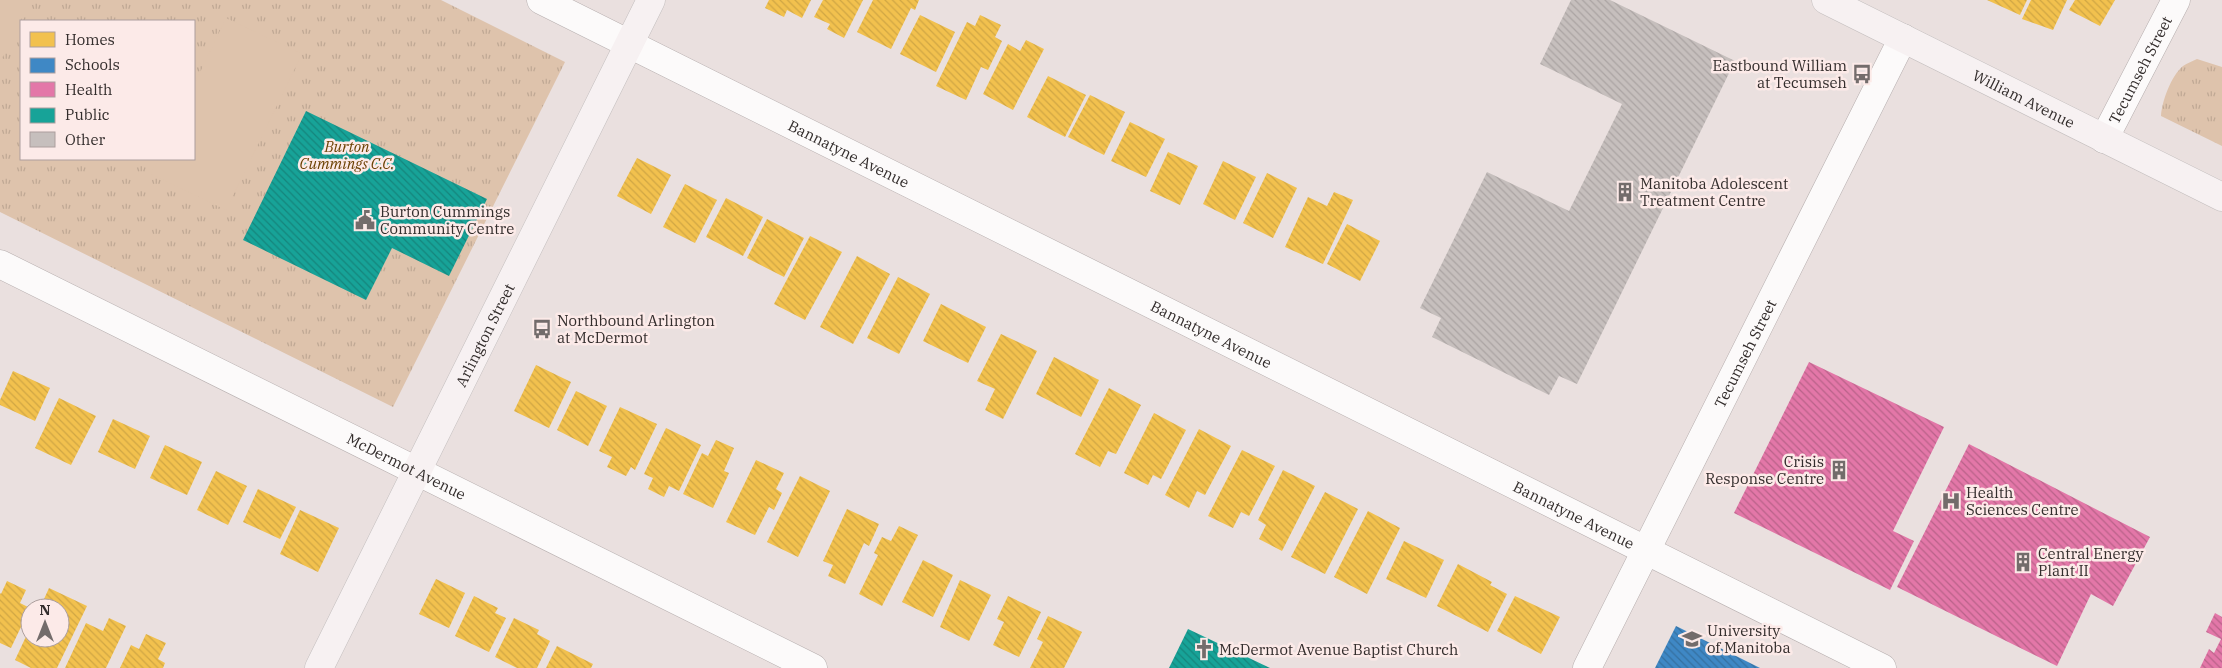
<svg xmlns="http://www.w3.org/2000/svg" width="2222" height="668" font-family="'IBM Plex Serif',serif">
<defs>
<pattern id="grass-tufts" width="24" height="20" patternUnits="userSpaceOnUse" patternTransform="scale(1.25)"><rect width="24" height="20" fill="#dec3ac"/><path d="M3 7l-1-3M5 7V3M7 7l1-3M15 17l-1-3M17 17v-4M19 17l1-3" fill="none" stroke="#bfa894"/></pattern>
<pattern id="homes-back-hatch" width="6" height="6" patternUnits="userSpaceOnUse" patternTransform="scale(1.25)"><rect width="6" height="6" fill="#f2c14e"/><path d="M-1 5l2 2M0 0l6 6M5-1l2 2" fill="none" stroke="#d0a644"/></pattern>
<pattern id="schools-back-hatch" width="6" height="6" patternUnits="userSpaceOnUse" patternTransform="scale(1.25)"><rect width="6" height="6" fill="#3f88c5"/><path d="M-1 5l2 2M0 0l6 6M5-1l2 2" fill="none" stroke="#3570a0"/></pattern>
<pattern id="health-back-hatch" width="6" height="6" patternUnits="userSpaceOnUse" patternTransform="scale(1.25)"><rect width="6" height="6" fill="#e377a8"/><path d="M-1 5l2 2M0 0l6 6M5-1l2 2" fill="none" stroke="#b96289"/></pattern>
<pattern id="public-back-hatch" width="6" height="6" patternUnits="userSpaceOnUse" patternTransform="scale(1.25)"><rect width="6" height="6" fill="#17a398"/><path d="M-1 5l2 2M0 0l6 6M5-1l2 2" fill="none" stroke="#15857c"/></pattern>
<pattern id="building-back-hatch" width="6" height="6" patternUnits="userSpaceOnUse" patternTransform="scale(1.25)"><rect width="6" height="6" fill="#c6bfbd"/><path d="M-1 5l2 2M0 0l6 6M5-1l2 2" fill="none" stroke="#aba4a3"/></pattern>
</defs>
<rect width="100%" height="100%" fill="#eae0df"/>
<!-- grass -->
<g fill="url(#grass-tufts)" fill-rule="evenodd">
<path d="M0,0H441L565,62L393,407L0,212ZM21,21H194V159H21Z"/>
<path d="M2197,59L2222,67V146L2161,116C2162,101 2171,76 2183,66C2187,63 2193,61 2197,59Z"/>
</g>
<!-- garden -->
<g fill="#dec3ac">
<polygon points="0,0 31,0 0,62"/>
<polygon points="226,18 302,54 226,210 151,174 158,159 194,159 194,85"/>
</g>
<!-- homes -->
<g fill="url(#homes-back-hatch)">
<polygon points="769,0 811,0 802,18 787,10 784,17 765,8"/>
<polygon points="823,0 863,0 844,38 827,29 830,24 814,17"/>
<polygon points="873,0 919,0 915,10 911,8 891,49 857,32"/>
<polygon points="1987,0 2027,0 2020,15"/>
<polygon points="2031,0 2067,0 2053,30 2022,19"/>
<polygon points="2075,0 2115,0 2100,26 2069,10"/>
<polygon points="920,15 955,32 936,72 900,54"/>
<polygon points="980,15 1001,25 995,37 1002,41 988,70 981,67 966,100 936,86 967,22 975,26"/>
<polygon points="1026,40 1044,49 1013,110 983,94 1008,44 1020,51"/>
<polygon points="1048,76 1086,95 1065,137 1027,117"/>
<polygon points="1090,95 1125,112 1104,155 1068,137"/>
<polygon points="1130,122 1165,139 1146,177 1111,161"/>
<polygon points="1168,152 1198,166 1180,205 1150,191"/>
<polygon points="637,158 671,175 651,214 617,196"/>
<polygon points="1223,161 1256,177 1235,220 1203,204"/>
<polygon points="1267,173 1297,188 1273,238 1243,223"/>
<polygon points="685,184 717,200 695,243 663,227"/>
<polygon points="1334,192 1353,200 1323,264 1285,247 1308,197 1327,206"/>
<polygon points="726,198 763,217 743,256 706,237"/>
<polygon points="767,219 804,238 784,277 747,258"/>
<polygon points="1347,224 1380,241 1360,281 1327,264"/>
<polygon points="810,236 842,252 805,320 774,304"/>
<polygon points="857,256 890,274 853,344 820,327"/>
<polygon points="898,277 930,294 899,354 867,338"/>
<polygon points="941,304 986,327 968,363 923,341"/>
<polygon points="1001,334 1037,351 1003,419 985,410 995,389 977,381"/>
<polygon points="1054,357 1099,380 1081,417 1036,394"/>
<polygon points="536,365 571,382 549,428 514,411"/>
<polygon points="13,371 50,388 35,421 0,405 0,400"/>
<polygon points="1109,388 1141,405 1116,454 1108,451 1100,467 1075,454"/>
<polygon points="576,391 607,406 588,446 557,430"/>
<polygon points="59,398 96,416 71,465 35,448"/>
<polygon points="620,407 657,424 635,470 631,467 626,476 607,467 612,457 599,451"/>
<polygon points="1154,413 1186,430 1161,479 1153,475 1148,485 1124,473"/>
<polygon points="113,419 150,436 135,469 98,452"/>
<polygon points="666,428 701,445 679,491 669,486 664,497 648,489 653,478 644,474"/>
<polygon points="1199,429 1231,446 1205,495 1197,491 1189,508 1165,495"/>
<polygon points="716,440 734,448 724,471 729,473 713,508 683,494 702,453 708,456"/>
<polygon points="165,445 202,462 187,495 150,478"/>
<polygon points="1242,450 1275,466 1249,516 1241,512 1233,528 1208,516"/>
<polygon points="756,460 784,473 776,489 782,493 774,510 769,507 755,535 726,522"/>
<polygon points="1283,470 1315,486 1282,551 1259,539 1266,525 1258,520"/>
<polygon points="216,471 247,486 228,525 197,510"/>
<polygon points="800,476 830,491 798,557 767,542"/>
<polygon points="258,489 296,507 280,539 243,522"/>
<polygon points="1325,492 1358,509 1325,574 1291,557"/>
<polygon points="847,509 879,524 869,546 864,543 845,584 828,576 833,565 823,561"/>
<polygon points="300,510 339,528 318,572 280,554"/>
<polygon points="1368,511 1400,528 1367,594 1334,577"/>
<polygon points="899,526 918,535 882,606 859,594 878,555 874,553 882,537 891,541"/>
<polygon points="1404,541 1444,560 1426,598 1386,579"/>
<polygon points="923,560 953,575 933,617 902,602"/>
<polygon points="1458,564 1492,582 1490,585 1507,594 1488,632 1437,606"/>
<polygon points="436,579 465,593 449,628 419,614"/>
<polygon points="960,580 991,595 969,641 940,627"/>
<polygon points="7,581 26,590 20,603 30,608 11,648 0,643 0,593 1,594"/>
<polygon points="49,588 87,606 57,668 31,668 15,660 30,628 30,638 60,638 60,608 40,608"/>
<polygon points="474,596 498,608 495,613 506,618 489,652 455,636"/>
<polygon points="1008,596 1041,612 1019,657 993,645 1004,622 997,619"/>
<polygon points="1515,596 1560,617 1541,654 1497,631"/>
<polygon points="1048,616 1082,632 1064,668 1030,668 1043,642 1037,639"/>
<polygon points="109,618 126,626 106,668 65,668 86,623 103,631"/>
<polygon points="514,618 539,630 537,634 550,641 537,668 517,668 495,657"/>
<polygon points="146,634 166,643 158,659 165,663 163,668 120,668 131,645 139,649"/>
<polygon points="557,646 593,664 591,668 546,668"/>
</g>
<!-- schools -->
<polygon fill="url(#schools-back-hatch)" points="1676,626 1760,668 1655,668"/>
<!-- health -->
<g fill="url(#health-back-hatch)">
<polygon points="1809,362 1944,427 1893,531 1914,541 1890,590 1734,513"/>
<polygon points="1969,444 2150,537 2113,606 2091,594 2057,666 1897,587"/>
<polygon points="2215,613 2222,617 2222,668 2200,668 2209,649 2214,653 2221,639 2206,632"/>
</g>
<!-- public -->
<g fill="url(#public-back-hatch)">
<polygon points="306,111 487,199 449,276 392,248 366,300 243,240"/>
<polygon points="1188,629 1270,668 1169,668"/>
</g>
<!-- building -->
<polygon fill="url(#building-back-hatch)" points="1571,0 1610,0 1735,61 1577,384 1559,376 1549,395 1432,337 1441,318 1420,308 1487,172 1569,211 1622,104 1540,64"/>
<g fill="none" stroke-linecap="round" stroke-linejoin="round">
<defs>
<g id="minor">
<path id="s1" d="M541,0L1882,668"/>
<path id="s2" d="M2104,139L2176,0"/>
<path id="s3" d="M0,264L813,668"/>
<path id="s4" d="M1587,668L1903,38"/>
</g>
<g id="major">
<path id="s5" d="M1826,0L2222,197"/>
<path id="s6" d="M319,668L651,0"/>
</g>
</defs>
<!-- minor casing -->
<use href="#minor" stroke="#b6aeae" stroke-width="29"/>
<!-- major casing -->
<use href="#major" stroke="#c3bebe" stroke-width="29"/>
<!-- minor -->
<use href="#minor" stroke="#fcfafa" stroke-width="28"/>
<!-- major -->
<use href="#major" stroke="#f7f1f2" stroke-width="28"/>
</g>
<!-- icons -->
<defs>
<symbol id="bus-bare" viewBox="-9 -9 18 18"><path d="M-5-6H5V4H4V6H2V4H-2V6H-4V4H-5ZM-3.5-4V0h7V-4ZM-3.5 1.2v1.5H-2V1.2ZM2 1.2v1.5H3.5V1.2Z" fill="#736c6b" stroke="#fceae8" stroke-width="2.5" paint-order="stroke"/></symbol>
<symbol id="building-bare" viewBox="-9 -9 18 18"><path d="M-4-6H4V6H1V3H-1V6H-4ZM-2.5-4.3h1.7v1.8h-1.7ZM.8-4.3h1.7v1.8H.8ZM-2.5-1h1.7V.8h-1.7ZM.8-1h1.7V.8H.8Z" fill="#736c6b" stroke="#fceae8" stroke-width="2.5" paint-order="stroke"/></symbol>
<symbol id="civic-bare" viewBox="-9 -9 18 18"><path d="M-.6-6.5H3V-4.5H.6V-3L4-1V1h2V6H-6V1h2V-1L-.6-3ZM-1.2 2.5V6h2.4V2.5Z" fill="#736c6b" stroke="#fceae8" stroke-width="2.5" paint-order="stroke"/></symbol>
<symbol id="hospital-bare" viewBox="-9 -9 18 18"><path d="M-5-5h3v3.5h4V-5h3V5h-3V1.5h-4V5h-3Z" fill="#736c6b" stroke="#fceae8" stroke-width="2.5" paint-order="stroke"/></symbol>
<symbol id="university-bare" viewBox="-9 -9 18 18"><path d="M0-5L7-2L0 1L-7-2ZM-4 1L0 2.5L4 1V4Q0 6-4 4Z" fill="#736c6b" stroke="#fceae8" stroke-width="2.5" paint-order="stroke"/></symbol>
<symbol id="church-bare" viewBox="-9 -9 18 18"><path d="M-1.2-6h2.4v3.5h3.3v2.4h-3.3V6h-2.4V-.1h-3.3v-2.4h3.3Z" fill="#736c6b" stroke="#fceae8" stroke-width="2.5" paint-order="stroke"/></symbol>
</defs>
<g fill-rule="evenodd">
<use href="#bus-bare" x="1848" y="60" width="28" height="28"/>
<use href="#building-bare" x="1611" y="178" width="28" height="28"/>
<use href="#civic-bare" x="351" y="206" width="28" height="28"/>
<use href="#bus-bare" x="528" y="315" width="28" height="28"/>
<use href="#building-bare" x="1825" y="456" width="28" height="28"/>
<use href="#hospital-bare" x="1937" y="487" width="28" height="28"/>
<use href="#building-bare" x="2009" y="548" width="28" height="28"/>
<use href="#university-bare" x="1678" y="625" width="28" height="28"/>
<use href="#church-bare" x="1190" y="635" width="28" height="28"/>
</g>
<g text-anchor="middle" dominant-baseline="central" stroke-width="5" stroke-linejoin="round" paint-order="stroke">
<!-- poi labels -->
<g font-size="15" fill="#332d2c" stroke="#fceae8" text-anchor="start">
<text x="1847" y="65" text-anchor="end">Eastbound William<tspan x="1847" dy="17">at Tecumseh</tspan></text>
<text x="1640" y="183">Manitoba Adolescent<tspan x="1640" dy="17">Treatment Centre</tspan></text>
<text x="380" y="211">Burton Cummings<tspan x="380" dy="17">Community Centre</tspan></text>
<text x="557" y="320">Northbound Arlington<tspan x="557" dy="17">at McDermot</tspan></text>
<text x="1824" y="461" text-anchor="end">Crisis<tspan x="1824" dy="17">Response Centre</tspan></text>
<text x="1966" y="492">Health<tspan x="1966" dy="17">Sciences Centre</tspan></text>
<text x="2038" y="553">Central Energy<tspan x="2038" dy="17">Plant II</tspan></text>
<text x="1707" y="630">University<tspan x="1707" dy="17">of Manitoba</tspan></text>
<text x="1219" y="649">McDermot Avenue Baptist Church</text>
</g>
<!-- street labels -->
<g font-size="15" fill="#332d2c" stroke="#fceae8">
<text stroke="none"><textPath href="#s2" startOffset="78">Tecumseh Street</textPath></text>
<text stroke="none"><textPath href="#s5" startOffset="221">William Avenue</textPath></text>
<text stroke="none"><textPath href="#s1" startOffset="344">Bannatyne Avenue</textPath></text>
<text stroke="none"><textPath href="#s6" startOffset="372">Arlington Street</textPath></text>
<text stroke="none"><textPath href="#s1" startOffset="749">Bannatyne Avenue</textPath></text>
<text stroke="none"><textPath href="#s4" startOffset="352">Tecumseh Street</textPath></text>
<text stroke="none"><textPath href="#s3" startOffset="454">McDermot Avenue</textPath></text>
<text stroke="none"><textPath href="#s1" startOffset="1154">Bannatyne Avenue</textPath></text>
</g>
<!-- park labels -->
<g font-size="15" font-style="italic" fill="#6c4103" stroke="#fceae8">
<text x="347" y="146">Burton<tspan x="347" dy="17">Cummings C.C.</tspan></text>
</g>
</g>
<!-- legend -->
<rect x="20" y="20" width="175" height="140" fill="#fceae8" stroke="#ac9e9d"/>
<rect x="30" y="32" width="25" height="15" fill="#f2c14e" stroke="#ac9e9d"/>
<text x="65" y="45" font-size="15" fill="#332d2c">Homes</text>
<rect x="30" y="58" width="25" height="15" fill="#3f88c5" stroke="#ac9e9d"/>
<text x="65" y="70" font-size="15" fill="#332d2c">Schools</text>
<rect x="30" y="82" width="25" height="15" fill="#e377a8" stroke="#ac9e9d"/>
<text x="65" y="95" font-size="15" fill="#332d2c">Health</text>
<rect x="30" y="108" width="25" height="15" fill="#17a398" stroke="#ac9e9d"/>
<text x="65" y="120" font-size="15" fill="#332d2c">Public</text>
<rect x="30" y="132" width="25" height="15" fill="#c6bfbd" stroke="#ac9e9d"/>
<text x="65" y="145" font-size="15" fill="#332d2c">Other</text>
<!-- north arrow -->
<g transform="translate(45 623)"><circle r="24" fill="#fceae8" stroke="#ac9e9d"/>
<path d="M0-4L9 19L0 12L-9 19Z" fill="#736c6b"/>
<text y="-8" font-size="14" font-weight="bold" text-anchor="middle" fill="#332d2c">N</text>
</g>
</svg>
